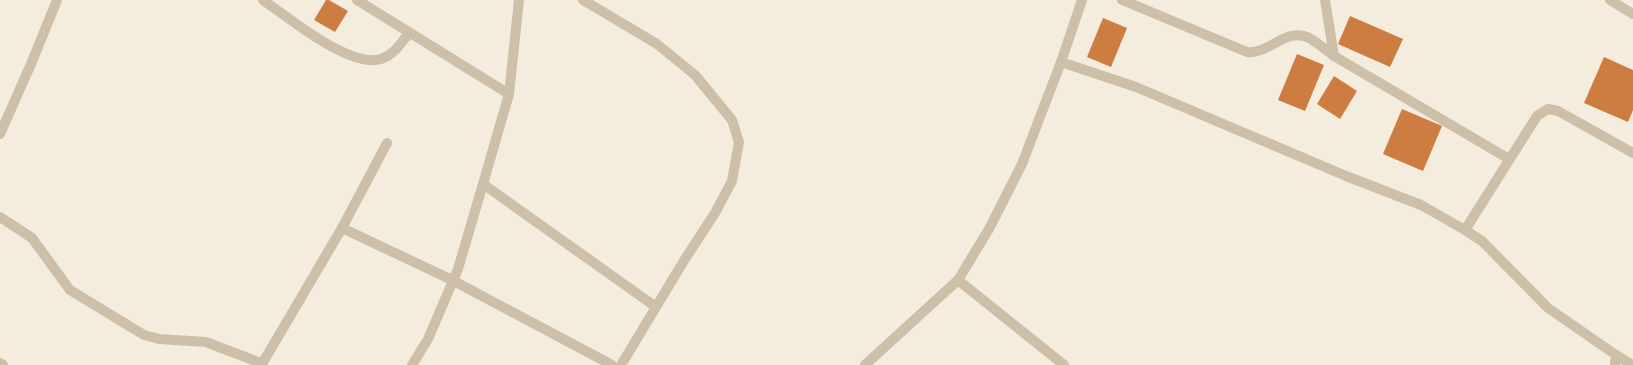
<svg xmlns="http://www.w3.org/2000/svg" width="1633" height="365" font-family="Manrope,sans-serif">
<rect width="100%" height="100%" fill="#f4eddd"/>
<!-- building -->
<g fill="#cd7c42">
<polygon points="326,0 329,0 348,11 335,32 314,20"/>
<polygon points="1350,16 1403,39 1390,67 1338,44"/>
<polygon points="1103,18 1127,28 1111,67 1087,57"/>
<polygon points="1297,54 1324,65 1305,111 1278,100"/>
<polygon points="1604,57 1633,70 1633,110 1628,122 1584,103"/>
<polygon points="1334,76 1357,91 1340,119 1317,104"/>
<polygon points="1402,109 1442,126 1423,171 1383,154"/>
</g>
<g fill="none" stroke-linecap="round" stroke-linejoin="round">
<!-- minor -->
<g stroke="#cdbfa8" stroke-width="10">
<path d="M263,0C288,17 350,69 381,59C394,55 401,43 409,33"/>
<polyline points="357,0 509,94"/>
<polyline points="583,0 657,44 695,75 732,120 739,142 732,181 715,213 685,259 621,365"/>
<path d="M1122,0L1247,52C1269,55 1287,25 1311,39C1319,44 1326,50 1334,56L1509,159"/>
<polyline points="1325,0 1334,56"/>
<polyline points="1610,0 1633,14"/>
<polyline points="1061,62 1136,87 1346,176 1421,205 1465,230 1482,241 1548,308 1616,355 1615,365"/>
<polyline points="0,134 31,64 57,0"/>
<polyline points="483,184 656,307"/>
<polyline points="0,217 32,238 70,290 144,335 159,339 206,342 258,362 263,365"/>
<polyline points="342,228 452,280 612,365"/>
<polyline points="1465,230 1537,116 1548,109 1558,111 1633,153"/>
<polyline points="958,280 1064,365"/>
<polyline points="1616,355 1632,365"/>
<polyline points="0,363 3,365"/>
<polyline points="262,364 342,228 387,143"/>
<polyline points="412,365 428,339 458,269 483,184 509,94 519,0"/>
<polyline points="865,365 958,280 989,229 1022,164 1061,62 1082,0"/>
</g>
</g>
</svg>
